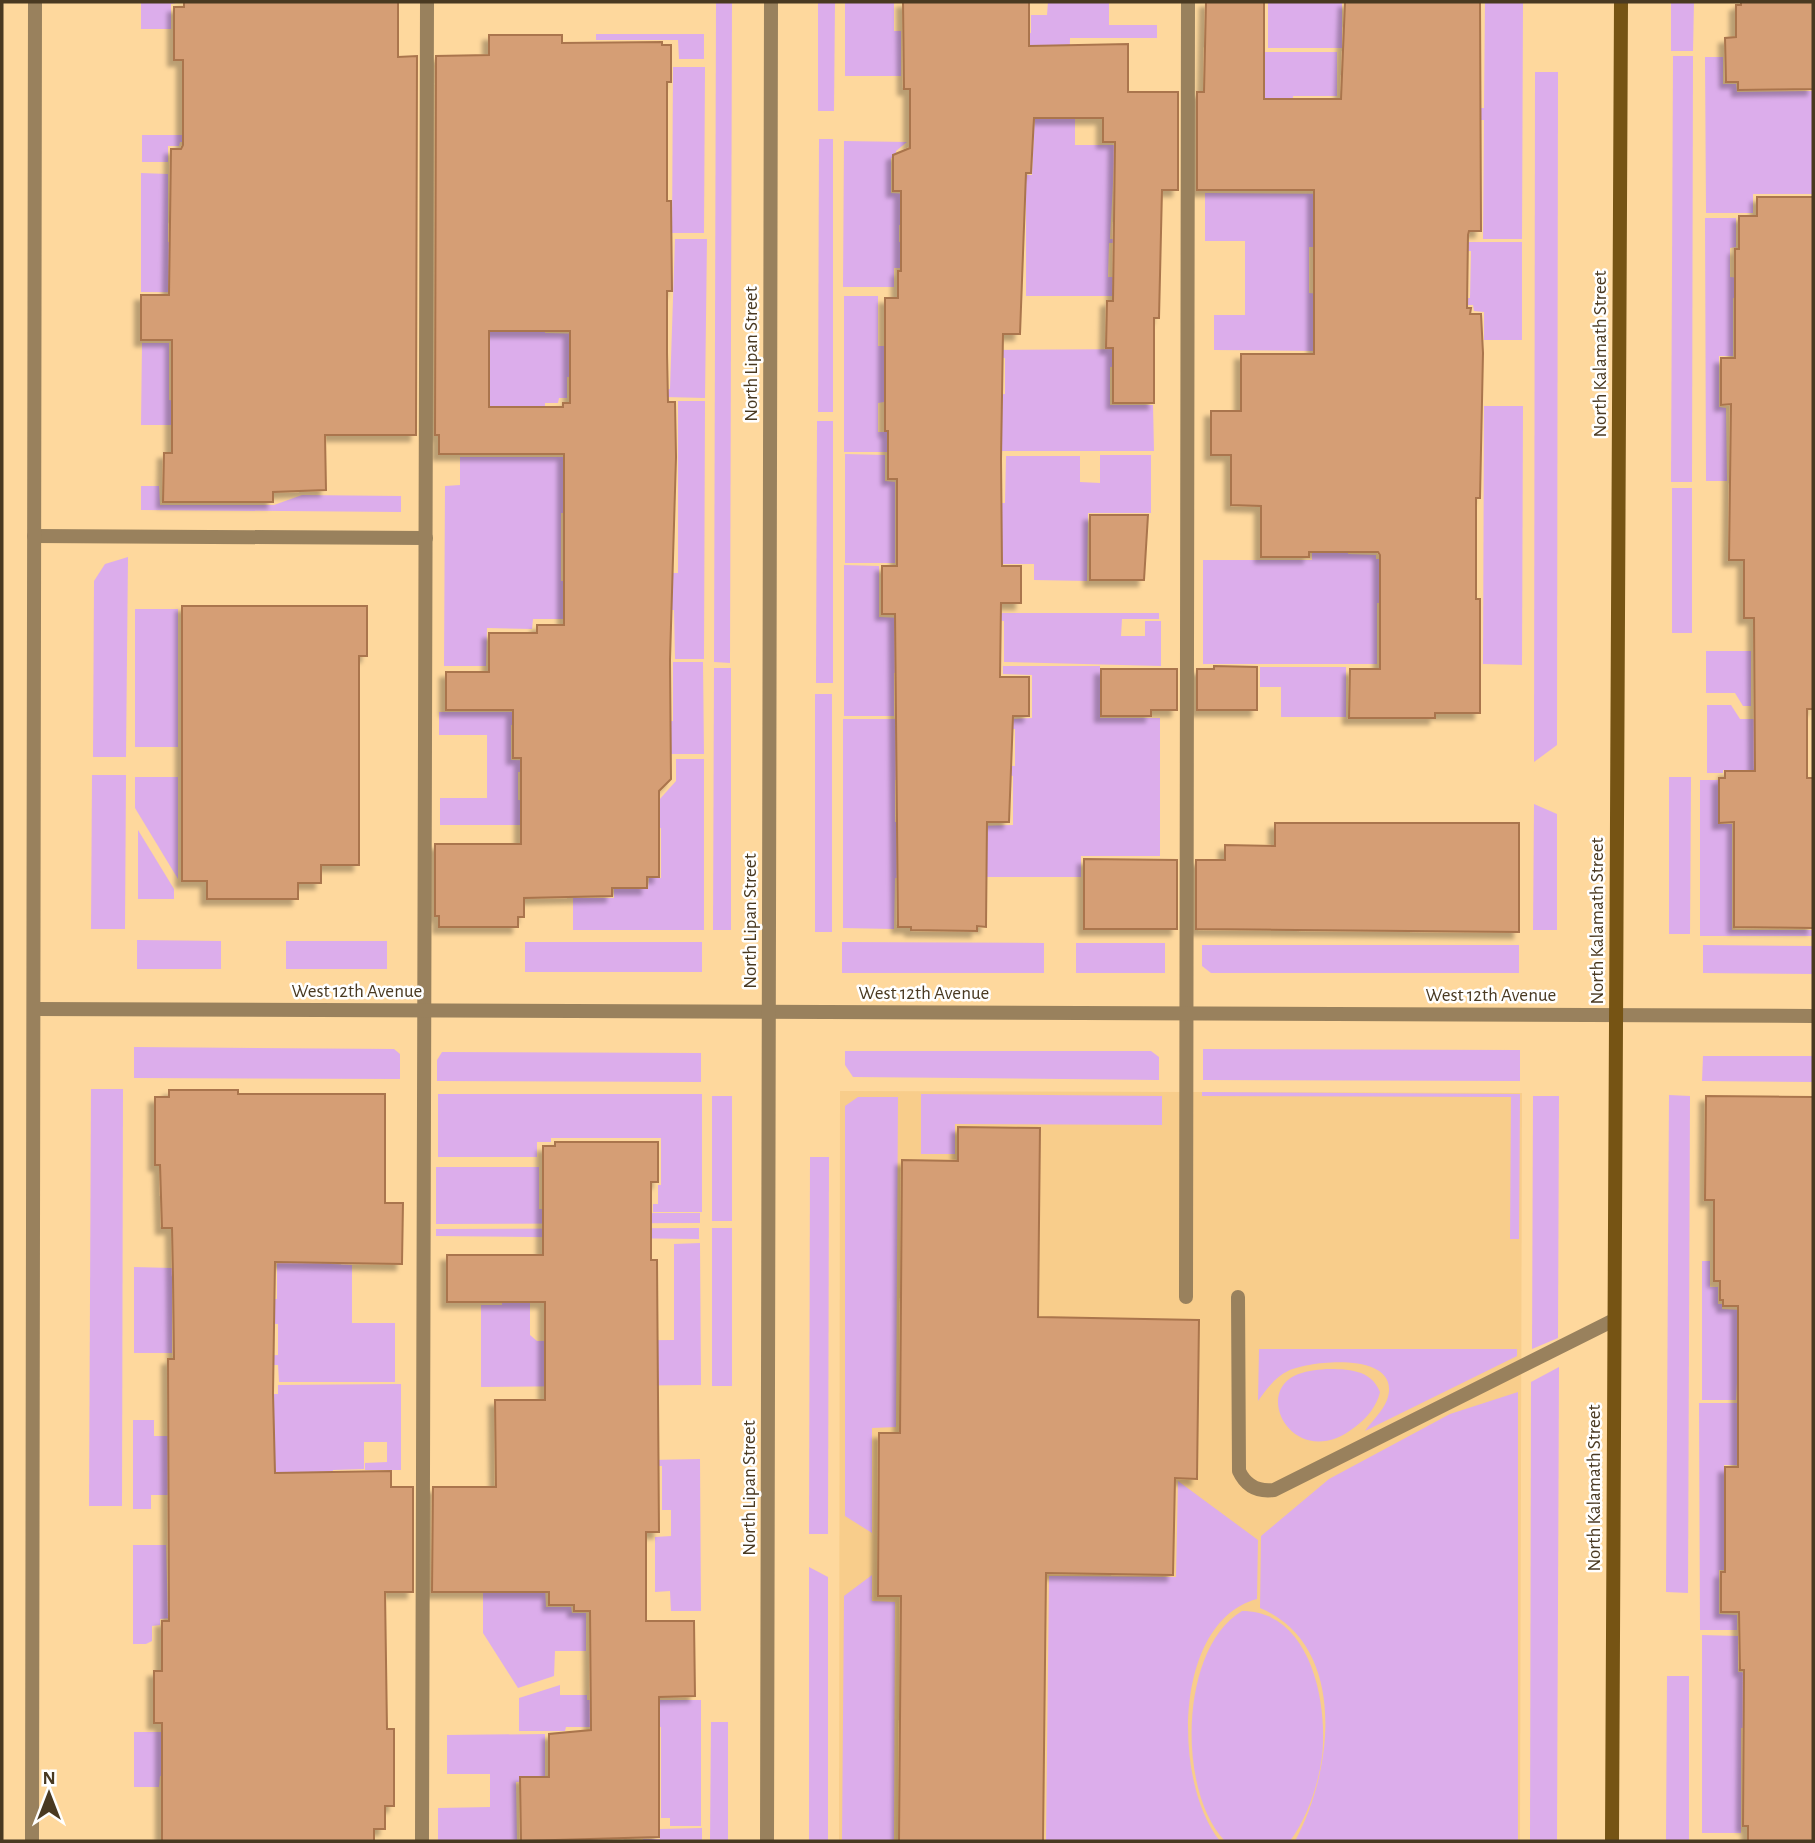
<svg xmlns="http://www.w3.org/2000/svg" width="1815" height="1843" font-family="'Alegreya Sans',sans-serif">
<defs>
<filter id="shadow"><feDropShadow dx="-6" dy="6" stdDeviation="2" flood-color="#0004"/></filter>
</defs>
<rect width="100%" height="100%" fill="#fed89d"/>
<!-- built -->
<polygon fill="#f8cd8b" points="840,1091 1522,1093 1520,1841 839,1841"/>
<!-- green -->
<g fill="#dcadeb">
<polygon points="141,2 181,2 171,4 171,29 141,29"/>
<polygon points="716,2 732,2 730,663 714,662"/>
<polygon points="818,2 835,2 834,111 818,111"/>
<polygon points="845,2 894,2 894,31 901,31 901,76 845,76"/>
<polygon points="1048,2 1109,2 1109,25 1157,25 1157,38 1070,38 1069,85 983,36 1031,33 1031,15 1047,15"/>
<rect x="1268" y="2" width="74" height="46"/>
<polygon points="1485,2 1523,2 1522,239 1483,239 1484,120 1434,120 1434,108 1484,108"/>
<polygon points="1671,2 1694,2 1693,51 1671,51"/>
<polygon points="596,34 704,34 704,59 679,59 678,40 596,40"/>
<polygon points="1230,52 1337,52 1337,96 1293,96 1292,121 1261,126"/>
<polygon points="1673,56 1693,56 1692,482 1671,482"/>
<polygon points="1705,57 1723,57 1723,84 1736,84 1737,92 1813,91 1813,194 1753,194 1753,213 1706,213"/>
<polygon points="673,67 705,67 704,233 672,233"/>
<polygon points="1535,72 1558,72 1557,745 1534,762"/>
<polygon points="1036,89 1075,90 1075,145 1115,145 1110,239 1157,239 1157,242 1109,243 1108,277 1155,277 1155,296 1026,296 1026,195 1004,194 1005,174 1032,175"/>
<polygon points="142,135 356,135 356,143 180,142 179,146 168,146 168,162 142,162"/>
<polygon points="819,139 833,139 833,412 818,412"/>
<polygon points="844,141 907,142 896,151 896,158 891,158 891,193 908,194 908,224 899,225 899,242 907,242 907,268 894,268 894,287 843,287"/>
<polygon points="141,173 168,174 168,242 177,242 317,293 141,292"/>
<polygon points="1205,193 1368,194 1368,247 1309,247 1309,293 1319,294 1319,351 1214,350 1214,315 1245,315 1245,241 1205,241"/>
<polygon points="1705,218 1736,218 1736,247 1730,248 1730,277 1739,278 1739,298 1733,298 1733,356 1719,356 1719,407 1726,408 1727,481 1706,481"/>
<polygon points="675,239 707,239 705,398 666,397 666,390 670,389"/>
<polygon points="1370,242 1522,242 1522,340 1484,340 1484,312 1474,311 1473,305 1399,305 1399,298 1470,298 1471,251 1370,251"/>
<polygon points="844,296 878,296 878,346 884,346 884,402 878,403 878,432 894,432 894,452 844,452"/>
<polygon points="545,303 545,333 586,334 589,377 567,377 567,398 559,398 558,403 545,403 545,445 488,428 485,380 490,380 490,348 440,348"/>
<polygon points="142,343 169,343 169,400 177,401 177,425 141,425"/>
<polygon points="1154,349 1154,366 1110,367 1110,405 1153,405 1154,451 995,451 995,395 1005,394 1005,358 992,357 992,350"/>
<polygon points="678,401 705,401 704,659 675,659 674,610 590,609 663,573 678,573"/>
<polygon points="1484,406 1523,406 1522,665 1483,664"/>
<polygon points="817,421 833,421 833,683 816,683"/>
<polygon points="845,454 885,455 885,481 895,482 895,563 845,563"/>
<polygon points="1100,455 1151,455 1151,513 1088,513 1087,581 1034,580 1034,564 897,564 969,503 1005,503 1006,456 1080,456 1080,482 1100,483"/>
<polygon points="460,457 564,457 591,512 561,513 561,581 586,581 586,619 533,619 532,629 487,628 486,666 444,666 445,486 460,485"/>
<polygon points="141,486 159,486 160,505 274,505 302,495 401,496 401,512 141,510"/>
<rect x="1672" y="488" width="20" height="145"/>
<polygon points="1312,509 1347,510 1348,554 1376,555 1376,559 1476,559 1476,596 1399,596 1399,603 1377,603 1377,664 1203,664 1203,560 1312,560"/>
<polygon points="128,557 126,757 93,757 94,581 105,564"/>
<polygon points="844,565 879,566 879,617 901,618 900,673 894,673 894,716 844,716"/>
<rect x="135" y="609" width="43" height="138"/>
<polygon points="992,613 1159,613 1159,619 1122,619 1121,636 1145,636 1145,621 1161,621 1161,666 1004,662 1004,621 992,620"/>
<polygon points="1706,651 1751,651 1751,706 1743,706 1735,693 1706,693"/>
<polygon points="673,662 703,662 704,754 669,754 656,722 673,721"/>
<polygon points="1003,666 1100,666 1100,718 1160,718 1160,856 1081,856 1081,877 950,877 977,826 1013,825 1013,776 1009,775 1009,766 1015,766 1015,729 1010,729 1010,719 1032,718 1032,675 1003,674"/>
<polygon points="1260,667 1346,667 1346,717 1281,717 1281,687 1260,687"/>
<polygon points="714,668 731,668 731,930 713,930"/>
<rect x="815" y="694" width="17" height="238"/>
<polygon points="1707,705 1731,705 1740,719 1775,719 1775,773 1723,770 1723,773 1707,773"/>
<polygon points="439,712 539,712 539,725 511,725 511,760 567,761 544,772 518,772 518,800 535,801 535,825 440,825 440,798 487,798 487,735 439,735"/>
<polygon points="843,719 902,719 901,779 895,780 895,822 908,823 908,878 895,878 894,929 843,928"/>
<polygon points="676,759 704,759 704,930 573,930 573,898 614,898 614,889 648,889 649,878 661,878 661,828 649,828 659,800 676,781"/>
<polygon points="92,775 126,775 125,929 91,929"/>
<polygon points="135,777 178,777 178,879 135,808"/>
<polygon points="1669,777 1691,777 1690,934 1669,934"/>
<polygon points="1700,780 1718,780 1718,824 1732,824 1732,930 1813,930 1813,936 1700,936"/>
<polygon points="1534,804 1557,814 1557,930 1533,930"/>
<polygon points="138,830 174,889 174,899 138,899"/>
<polygon points="137,940 221,941 221,969 137,969"/>
<rect x="286" y="941" width="101" height="28"/>
<rect x="525" y="942" width="177" height="30"/>
<polygon points="842,942 1044,943 1044,973 842,973"/>
<rect x="1076" y="943" width="89" height="30"/>
<polygon points="1202,945 1519,945 1519,973 1211,973 1202,966"/>
<polygon points="1703,945 1813,946 1813,974 1703,973"/>
<polygon points="134,1047 394,1049 400,1054 400,1079 134,1078"/>
<polygon points="1203,1049 1520,1050 1520,1081 1203,1080"/>
<polygon points="845,1051 1151,1051 1159,1057 1159,1080 853,1077 845,1065"/>
<polygon points="442,1052 701,1053 701,1082 437,1081 437,1060"/>
<polygon points="1703,1056 1813,1056 1813,1082 1702,1081"/>
<polygon points="91,1089 123,1089 122,1506 89,1506"/>
<polygon points="1202,1092 1520,1094 1519,1239 1510,1239 1511,1097 1202,1096"/>
<polygon points="438,1094 702,1094 702,1212 653,1212 653,1204 658,1204 658,1185 661,1185 661,1138 551,1138 551,1142 537,1142 537,1157 438,1157"/>
<polygon points="921,1094 1162,1096 1162,1125 955,1124 955,1154 921,1154"/>
<polygon points="1669,1095 1690,1096 1688,1593 1666,1592"/>
<rect x="712" y="1096" width="20" height="125"/>
<polygon points="1533,1096 1559,1096 1558,1338 1532,1349"/>
<polygon points="858,1097 898,1097 896,1427 872,1428 872,1533 845,1516 845,1106"/>
<polygon points="810,1157 829,1157 828,1534 809,1534"/>
<polygon points="436,1167 539,1167 539,1209 552,1209 553,1213 700,1213 700,1223 436,1224"/>
<polygon points="699,1228 699,1239 436,1236 436,1229"/>
<rect x="712" y="1228" width="20" height="158"/>
<polygon points="332,1233 332,1264 352,1265 352,1323 395,1323 395,1382 279,1382 278,1365 263,1365 263,1356 278,1355 278,1324 243,1323 243,1300 277,1299 277,1263 265,1262"/>
<polygon points="700,1243 701,1385 481,1387 481,1305 502,1305 502,1299 530,1299 530,1335 537,1341 674,1340 674,1244"/>
<polygon points="1702,1261 1710,1261 1710,1287 1718,1287 1718,1304 1722,1304 1722,1309 1741,1310 1736,1400 1702,1400"/>
<polygon points="134,1267 172,1268 172,1353 134,1353"/>
<path d="M1259,1349H1517V1356L1365,1431C1371,1422 1383,1411 1387,1400C1404,1351 1311,1360 1288,1371C1275,1377 1266,1390 1258,1401Z"/>
<polygon points="1559,1367 1557,1841 1530,1841 1531,1382"/>
<path d="M1326,1369C1347,1369 1371,1369 1380,1392C1377,1406 1367,1418 1355,1427C1297,1473 1253,1397 1294,1376C1304,1371 1316,1370 1326,1369Z"/>
<polygon points="401,1384 401,1470 365,1470 365,1463 387,1462 387,1442 364,1442 364,1469 333,1470 332,1481 241,1482 240,1440 274,1440 274,1407 261,1407 261,1394 278,1394 278,1385"/>
<path d="M1518,1392V1841H1295C1333,1772 1349,1646 1260,1608L1261,1536L1329,1479L1450,1414Z"/>
<polygon points="1699,1403 1737,1403 1737,1465 1724,1465 1725,1570 1719,1570 1719,1614 1737,1615 1737,1630 1700,1630"/>
<polygon points="133,1420 154,1420 154,1436 168,1436 168,1495 151,1495 151,1509 133,1509"/>
<polygon points="700,1459 701,1611 671,1611 670,1591 655,1592 655,1537 671,1536 671,1510 662,1510 662,1466 650,1466 650,1460"/>
<path d="M1178,1481L1258,1540L1257,1599C1172,1622 1173,1784 1220,1841H1046L1049,1576L1176,1577Z"/>
<polygon points="133,1545 166,1545 168,1616 171,1618 160,1619 160,1625 152,1626 152,1641 146,1644 133,1644"/>
<polygon points="809,1567 828,1577 828,1841 809,1841"/>
<polygon points="872,1575 872,1601 895,1602 894,1841 842,1841 844,1596"/>
<polygon points="483,1587 545,1587 546,1607 571,1607 572,1613 586,1613 586,1651 555,1651 554,1676 518,1688 483,1633"/>
<path d="M1242,1611C1311,1611 1328,1703 1322,1757C1318,1786 1307,1818 1290,1841H1225C1177,1792 1179,1648 1242,1611Z"/>
<polygon points="1702,1635 1738,1636 1738,1672 1752,1673 1752,1727 1741,1728 1741,1833 1702,1833"/>
<polygon points="1667,1676 1689,1676 1689,1841 1666,1841"/>
<polygon points="560,1685 560,1695 587,1695 587,1700 701,1700 701,1826 670,1826 670,1818 661,1818 661,1727 566,1727 565,1731 519,1731 519,1698"/>
<polygon points="711,1722 728,1722 728,1841 710,1841"/>
<polygon points="134,1732 176,1732 171,1776 160,1776 159,1787 134,1787"/>
<polygon points="545,1734 545,1781 516,1782 517,1841 438,1841 438,1808 490,1807 490,1774 447,1774 447,1735"/>
<polygon points="702,1828 702,1841 643,1841 643,1839 660,1839 660,1829"/>
</g>
<!-- building -->
<g fill="#d59e74" stroke="#aa754d" stroke-width="2" fill-rule="evenodd" filter="url(#shadow)">
<polygon points="184,2 398,2 398,57 417,56 416,435 325,435 326,490 273,492 273,502 163,502 164,453 172,453 172,340 141,340 141,295 169,295 171,149 181,149 183,145 183,60 174,60 174,7 184,7"/>
<polygon points="903,2 1029,2 1029,46 1128,44 1128,92 1178,92 1178,190 1162,190 1159,318 1154,318 1154,403 1113,403 1113,348 1106,348 1107,301 1113,301 1115,142 1103,142 1103,118 1034,118 1031,173 1026,173 1020,334 1003,334 1001,459 1002,566 1021,566 1021,603 1001,603 1000,677 1029,677 1029,716 1013,716 1009,822 987,822 986,927 977,926 977,931 911,930 911,927 898,927 895,614 882,614 882,566 897,566 897,479 888,479 888,431 885,431 885,298 898,298 898,271 901,271 901,191 893,191 893,155 910,148 910,89 904,89"/>
<polygon points="1206,2 1264,2 1264,99 1341,99 1345,2 1480,2 1481,231 1469,231 1468,235 1467,308 1471,308 1470,314 1481,314 1483,353 1480,498 1476,498 1476,599 1480,599 1480,713 1435,713 1435,718 1349,718 1350,669 1380,669 1380,555 1378,552 1309,552 1309,557 1261,557 1261,506 1231,505 1231,455 1211,455 1211,411 1241,411 1241,354 1314,354 1314,190 1197,190 1197,92 1204,92"/>
<polygon points="1741,2 1813,2 1813,89 1738,90 1738,82 1726,82 1725,38 1736,37 1736,5 1741,5"/>
<path d="M489,35H562V43L662,42V45H671V82H667V201H671L672,291H667V353L668,402H675L676,457L670,660L671,779L659,791V877H647V888H612V896L524,898V917H518V927H439V916H435V844H521V758H513V710H446V672H489V633H537V625H564V454H439V435H435L436,56L489,55ZM489,331H570V403H563V407H489Z"/>
<polygon points="1757,197 1813,197 1813,709 1807,709 1807,778 1813,778 1813,928 1734,927 1734,822 1719,823 1719,778 1725,778 1725,771 1755,771 1754,618 1744,618 1744,560 1729,560 1731,404 1721,405 1721,358 1735,358 1735,249 1739,249 1739,216 1757,216"/>
<polygon points="1090,515 1148,515 1144,580 1090,580"/>
<polygon points="182,606 367,606 367,656 359,656 359,865 321,865 321,883 298,883 298,899 207,899 207,881 182,881"/>
<polygon points="1214,666 1257,667 1257,710 1197,710 1197,669 1214,669"/>
<polygon points="1101,669 1177,669 1177,710 1151,710 1151,716 1101,716"/>
<polygon points="1275,823 1519,823 1519,932 1196,929 1196,860 1225,860 1225,845 1275,846"/>
<polygon points="1084,859 1177,860 1177,929 1084,929"/>
<polygon points="169,1090 238,1090 238,1094 385,1094 385,1203 403,1203 402,1264 275,1262 273,1393 275,1473 391,1471 391,1487 413,1487 413,1592 385,1592 387,1729 394,1729 394,1806 385,1806 385,1829 374,1829 374,1841 162,1841 162,1723 154,1723 154,1671 162,1671 162,1621 169,1621 168,1359 174,1359 173,1277 172,1228 162,1228 160,1165 155,1165 155,1097 169,1097"/>
<polygon points="1706,1096 1813,1097 1813,1841 1748,1841 1748,1826 1743,1826 1744,1670 1740,1670 1739,1612 1721,1612 1721,1572 1725,1572 1725,1467 1738,1467 1738,1306 1723,1306 1723,1300 1720,1300 1720,1281 1714,1281 1714,1200 1705,1200"/>
<polygon points="958,1127 1040,1128 1038,1317 1199,1320 1197,1479 1175,1478 1173,1575 1046,1573 1043,1841 899,1841 901,1596 878,1596 879,1433 900,1433 902,1160 958,1161"/>
<polygon points="555,1142 658,1142 658,1182 651,1182 651,1260 657,1260 659,1532 646,1532 646,1621 694,1621 695,1696 659,1697 659,1837 521,1841 520,1777 549,1777 549,1734 591,1730 590,1611 574,1611 574,1605 549,1605 549,1592 432,1592 433,1487 496,1487 495,1400 545,1400 545,1302 447,1302 447,1255 543,1255 543,1146 555,1146"/>
</g>
<g fill="none" stroke-linecap="round" stroke-linejoin="round">
<!-- service -->
<g stroke="#99815d" stroke-width="14">
<polyline points="34,536 426,538"/>
<polyline points="1186,1297 1188,2"/>
<path d="M1238,1297L1239,1471C1246,1486 1258,1492 1274,1490L1614,1320"/>
<polyline points="422,1841 427,2"/>
</g>
<!-- minor -->
<g stroke="#99815d" stroke-width="14">
<polyline points="34,1009 1813,1016"/>
<polyline points="767,1841 771,2"/>
</g>
<!-- tertiary -->
<polyline stroke="#99815d" stroke-width="14" points="32,1841 35,2"/>
<!-- secondary -->
<polyline stroke="#765414" stroke-width="14" points="1612,1841 1621,2"/>
</g>
<g text-anchor="middle" dominant-baseline="central" stroke-width="5" stroke-linejoin="round" paint-order="stroke">
<!-- street labels -->
<g font-size="19" fill="#493921" stroke="#fff">
<text transform="translate(751 354) rotate(-90)">North Lipan Street</text>
<text transform="translate(1600 354) rotate(-90)">North Kalamath Street</text>
<text transform="translate(750 921) rotate(-90)">North Lipan Street</text>
<text transform="translate(1597 921) rotate(-90)">North Kalamath Street</text>
<text x="357" y="991">West 12th Avenue</text>
<text x="924" y="993">West 12th Avenue</text>
<text x="1491" y="995">West 12th Avenue</text>
<text transform="translate(749 1488) rotate(-90)">North Lipan Street</text>
<text transform="translate(1594 1488) rotate(-90)">North Kalamath Street</text>
</g>
</g>
<!-- border -->
<rect width="1815" height="1843" fill="none" stroke="#493921" stroke-width="7"/>
<!-- north arrow -->
<g transform="translate(49 1794)" stroke="#ffffff" stroke-width="5" paint-order="stroke">
<path d="M0-5L12 26L0 18L-12 26Z" fill="#493921"/>
<text y="-10" font-size="19" font-weight="bold" text-anchor="middle" fill="#493921">N</text>
</g>
</svg>
